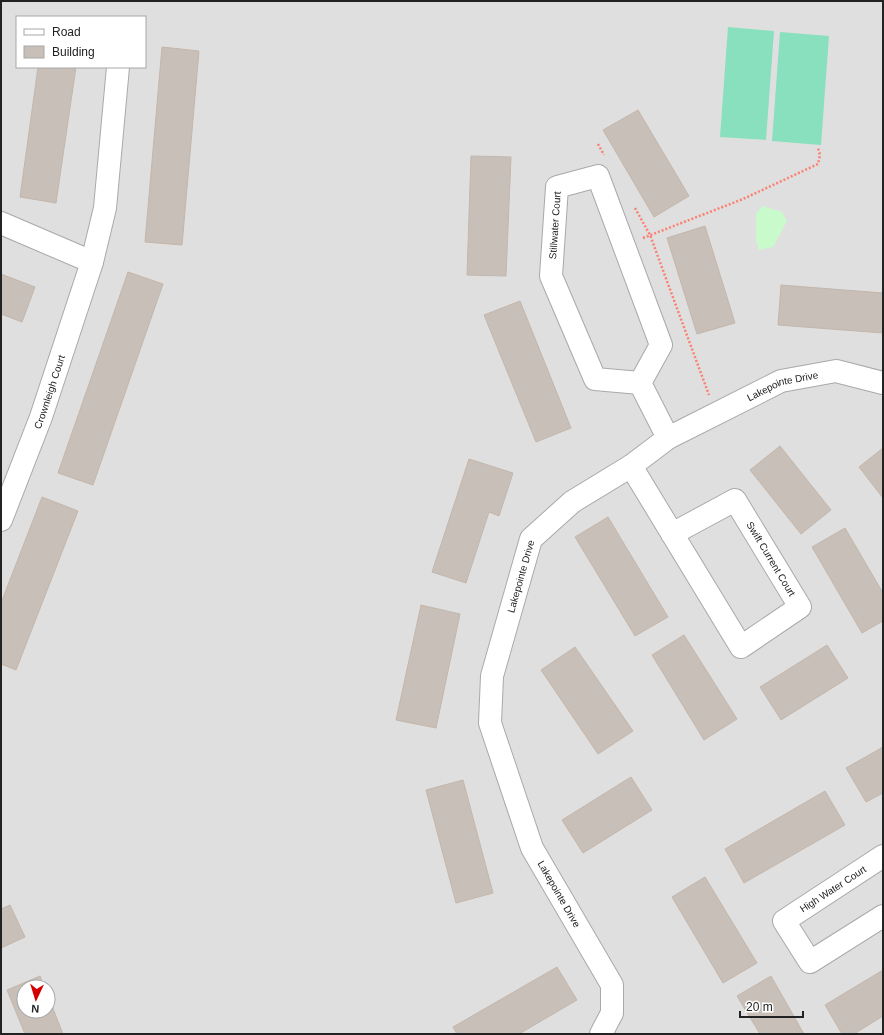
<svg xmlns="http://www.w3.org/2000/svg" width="884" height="1035" font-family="Helvetica,sans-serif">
<rect width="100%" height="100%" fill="#f2efe9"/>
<!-- residential -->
<path fill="#e0dfdf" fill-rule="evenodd" d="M1,1H883V1034H1ZM17,17H145V67H17ZM24,987H48V1011H24Z"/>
<!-- park -->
<polygon fill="#c8facc" points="763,206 782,212 787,221 773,247 759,250 756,241 756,213"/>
<!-- pitch -->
<g fill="#88e0be">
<polygon points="728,27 774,31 766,140 720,137"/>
<polygon points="780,32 829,36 821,145 772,141"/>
</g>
<!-- building -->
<g fill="#c7bfb8" stroke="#c4b6ab">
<polygon points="162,47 199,51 182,245 145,242"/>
<polygon points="38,67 76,67 56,203 20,197"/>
<polygon points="638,110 689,196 654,217 603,130"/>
<polygon points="471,156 511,157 506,276 467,275"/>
<polygon points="705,226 735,323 697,334 667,238"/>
<polygon points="128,272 163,284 93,485 58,473"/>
<polygon points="1,274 35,287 22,322 1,314"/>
<polygon points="781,285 883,293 883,333 778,325"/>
<polygon points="520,301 571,428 536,442 484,315"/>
<polygon points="780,446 831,510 801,534 750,470"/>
<polygon points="883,448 883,498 859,467"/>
<polygon points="469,459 513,473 499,516 489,512 466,583 432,572"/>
<polygon points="42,497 78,511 16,670 1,664 1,603"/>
<polygon points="608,517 668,617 635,636 575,537"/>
<polygon points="845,528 883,593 883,621 862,633 812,547"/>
<polygon points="421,605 460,614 436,728 396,720"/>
<polygon points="684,635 737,719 704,740 652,655"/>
<polygon points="827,645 848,678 781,720 760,687"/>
<polygon points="575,647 633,731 598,754 541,670"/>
<polygon points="883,747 883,793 866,802 846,768"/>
<polygon points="631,777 652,810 583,853 562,820"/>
<polygon points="463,780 493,893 456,903 426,790"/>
<polygon points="825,791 845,825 744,883 725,849"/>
<polygon points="705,877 757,963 723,983 672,897"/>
<polygon points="10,905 25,937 1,948 1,909"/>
<polygon points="557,967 577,1000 519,1034 457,1034 453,1027"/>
<polygon points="883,970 883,1016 854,1034 842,1034 825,1005"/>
<polygon points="40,976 44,987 24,987 24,1011 48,1011 48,996 63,1034 25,1034 7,990"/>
<polygon points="771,976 804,1034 760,1034 737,996"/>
</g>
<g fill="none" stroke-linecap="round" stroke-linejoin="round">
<defs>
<g id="minor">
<polyline points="1,223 92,262"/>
<path id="s1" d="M640,383L595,379L551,276L557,187L598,176L661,345L640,383L668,438"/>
<polyline points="631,466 741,647 800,607 735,500 672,534"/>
<path id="s2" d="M1,520L41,417L92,262L105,208L118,67"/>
<polyline points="883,856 784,921 810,962 883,916"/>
<path id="s3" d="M601,1034L612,1013V985L532,848L490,723L492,676L531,539L572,502L631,466L668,438L781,381L836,371L883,383"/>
</g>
</defs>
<!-- minor casing -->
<use href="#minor" stroke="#a9a9a9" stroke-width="24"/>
<!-- path -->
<g stroke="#fa8072" stroke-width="2.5" stroke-dasharray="2 2" stroke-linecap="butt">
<polyline points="598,144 604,155"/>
<polyline points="635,208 650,235 709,395"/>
<polyline points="643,238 743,199 818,164 820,155 818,148"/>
</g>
<!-- minor -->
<use href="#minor" stroke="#fff" stroke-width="22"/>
</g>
<g text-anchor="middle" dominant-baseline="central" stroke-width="3" stroke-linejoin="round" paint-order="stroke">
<!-- street labels -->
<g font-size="10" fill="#222" stroke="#fff">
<text stroke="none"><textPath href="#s1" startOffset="208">Stillwater Court</textPath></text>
<text stroke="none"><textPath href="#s3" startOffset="829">Lakepointe Drive</textPath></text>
<text stroke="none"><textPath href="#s2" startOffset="137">Crownleigh Court</textPath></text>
<text transform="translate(771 559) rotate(59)">Swift Current Court</text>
<text stroke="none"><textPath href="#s3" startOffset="493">Lakepointe Drive</textPath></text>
<text transform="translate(833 889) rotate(-33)">High Water Court</text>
<text transform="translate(559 894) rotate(60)">Lakepointe Drive</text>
</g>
</g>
<!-- border -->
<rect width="884" height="1035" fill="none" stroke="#222222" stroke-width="4"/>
<!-- legend -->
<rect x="16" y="16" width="130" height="52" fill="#ffffff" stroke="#a7a7a7"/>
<rect x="24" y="29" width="20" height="6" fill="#ffffff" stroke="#a7a7a7"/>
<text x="52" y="36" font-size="12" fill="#222222">Road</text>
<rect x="24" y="46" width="20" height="12" fill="#c7bfb8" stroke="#a7a7a7"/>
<text x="52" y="56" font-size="12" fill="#222222">Building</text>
<!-- north arrow -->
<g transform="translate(36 999) rotate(184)"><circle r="19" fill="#ffffff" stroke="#a7a7a7"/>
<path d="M0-3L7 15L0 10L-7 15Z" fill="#d40000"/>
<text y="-6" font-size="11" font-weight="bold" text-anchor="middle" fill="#222222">N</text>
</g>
<!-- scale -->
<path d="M740 1011v6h63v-6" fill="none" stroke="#222222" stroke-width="2"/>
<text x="746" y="1011" font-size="12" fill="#222222" stroke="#ffffff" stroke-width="3" paint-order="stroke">20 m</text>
</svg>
